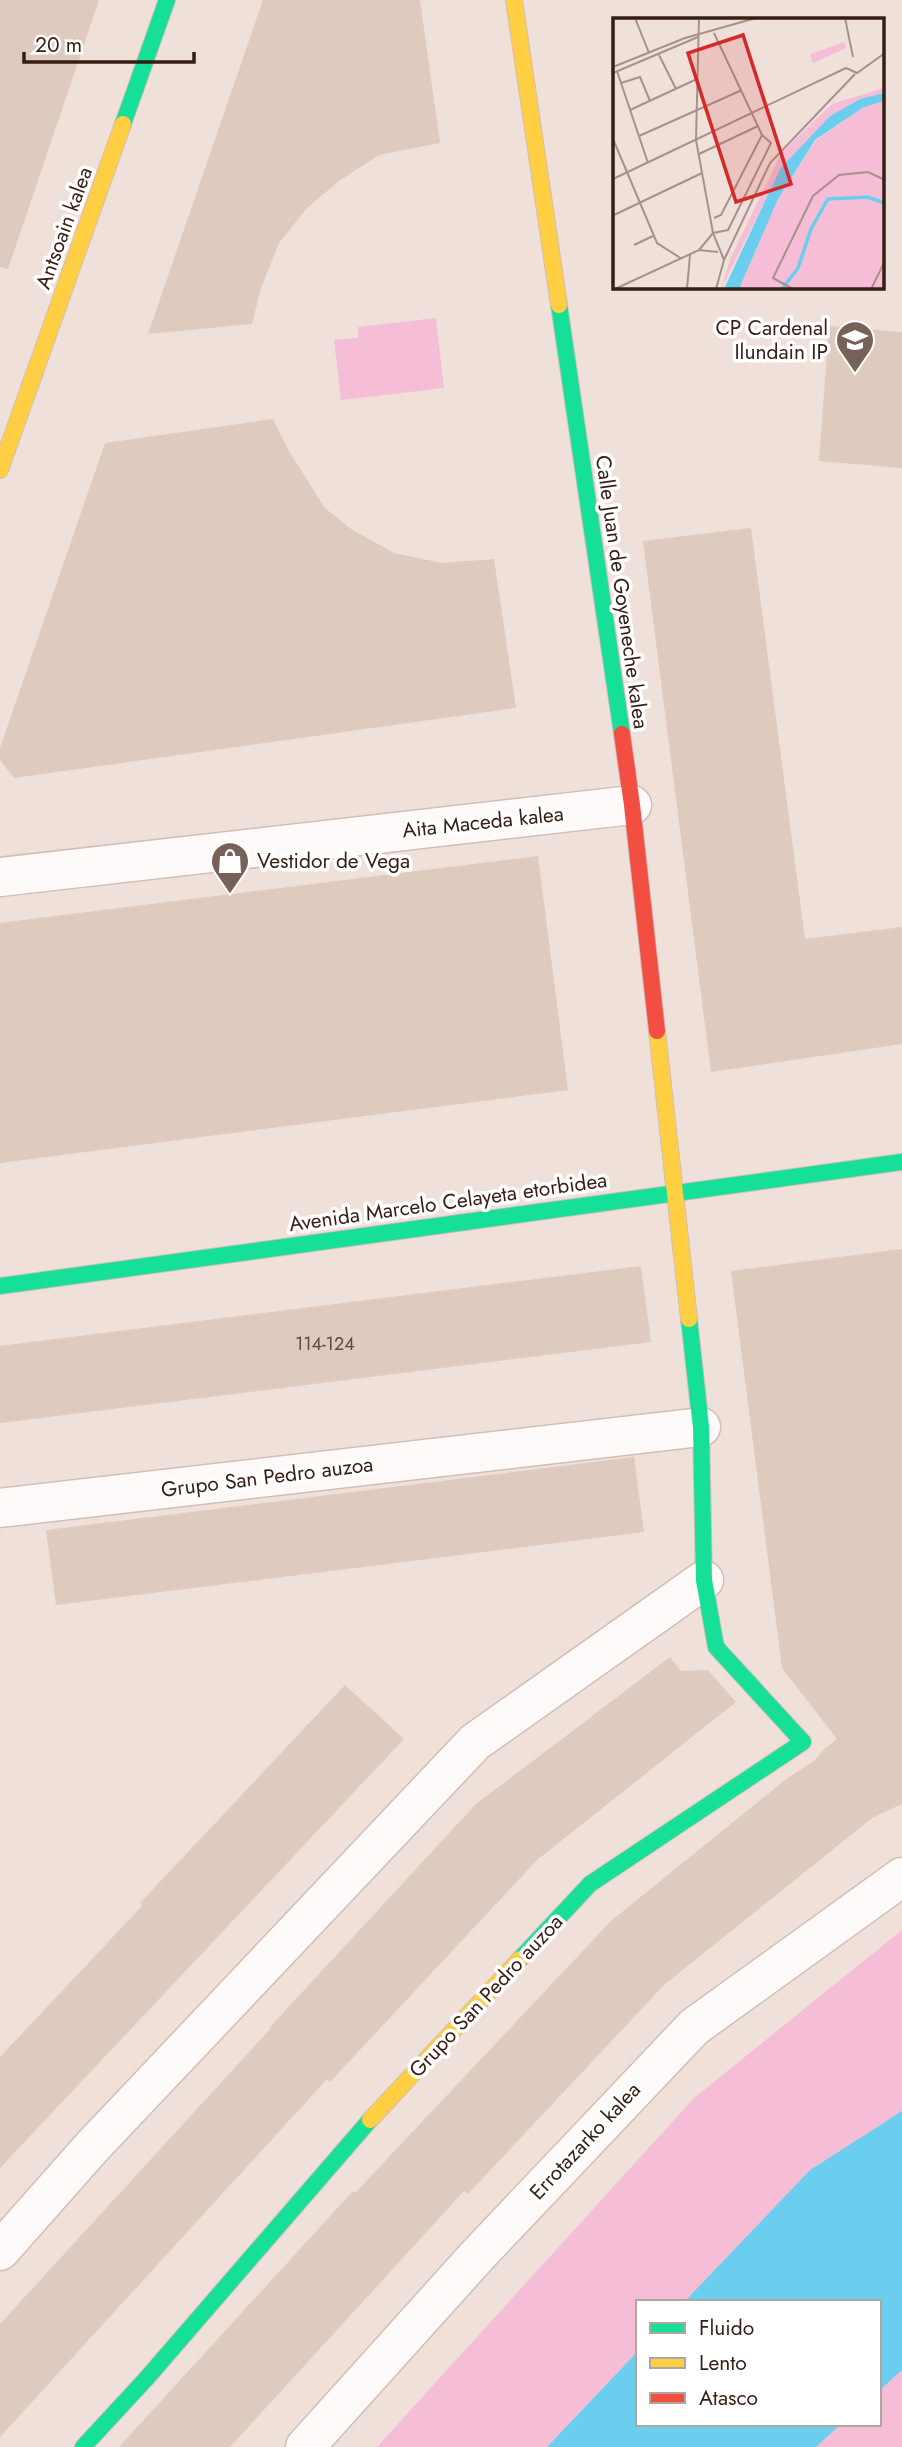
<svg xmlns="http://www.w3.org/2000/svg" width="902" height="2447" font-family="Jost,sans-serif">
<rect width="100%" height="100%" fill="#f0e0da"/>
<!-- green -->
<g fill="#f5bdd6">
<polygon points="436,318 444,388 341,400 334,340 358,338 358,327"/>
<polygon points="902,1930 902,2111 810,2170 684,2302 638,2302 638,2351 547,2447 377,2447 694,2098"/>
<polygon points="902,2370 902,2447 816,2447 841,2424 879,2424 879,2391"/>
</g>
<!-- water -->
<g fill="#6cceee">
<polygon points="902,2111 902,2370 879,2391 879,2302 684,2302 810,2170"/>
<polygon points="638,2351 638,2424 841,2424 816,2447 547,2447"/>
</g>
<!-- building -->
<g fill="#decabe">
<polygon points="0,0 99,0 8,269 0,267"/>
<polygon points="263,0 420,0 440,143 379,155 339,181 307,208 279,243 261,288 252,324 148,334"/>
<polygon points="829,326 902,332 902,468 819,461"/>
<polygon points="273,419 290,453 325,508 351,529 394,553 442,563 494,559 516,708 14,778 0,760 0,748 105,443"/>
<polygon points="751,528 805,939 902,927 902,1044 711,1072 643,541"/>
<polygon points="538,856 568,1090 0,1163 0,923"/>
<polygon points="902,1249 902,1804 872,1818 664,1985 468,2194 464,2191 230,2447 119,2447 353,2191 355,2193 611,1921 785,1780 815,1760 823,1750 837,1739 782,1668 731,1271"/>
<polygon points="641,1266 651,1342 0,1423 0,1346"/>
<polygon points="634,1457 644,1532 56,1605 46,1530"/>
<polygon points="670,1657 681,1671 708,1670 736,1702 537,1860 330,2082 327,2079 0,2437 0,2324 271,2028 270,2027 476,1804"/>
<polygon points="345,1685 404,1739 0,2168 0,2057 142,1906 140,1903"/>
</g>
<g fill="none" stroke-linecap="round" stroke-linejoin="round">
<defs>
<g id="street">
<polyline points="0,877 632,805"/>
<polyline points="0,1508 701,1427"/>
<polyline points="0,2251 92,2147 475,1742 704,1580"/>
<polyline points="305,2447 476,2257 694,2027 902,1877"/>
</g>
<g id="fast">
<polyline points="123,124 167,0"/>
<polyline points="559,305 622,734"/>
<polyline points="0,1286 902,1162"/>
<polyline points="520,1959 590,1884 803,1742 716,1647 704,1580 701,1427 689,1319"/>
<polyline points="83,2447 146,2379 370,2120"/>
</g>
<g id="slow">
<polyline points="514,0 559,305"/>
<polyline points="0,470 123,124"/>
<polyline points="657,1031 689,1319"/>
<polyline points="370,2120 520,1959"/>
</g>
<polyline id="jam" points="622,734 632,805 657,1031"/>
</defs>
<!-- street casing -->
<use href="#street" stroke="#d2beb6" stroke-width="41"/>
<!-- fast casing -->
<use href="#fast" stroke="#d2beb6" stroke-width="18"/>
<!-- slow casing -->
<use href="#slow" stroke="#d2beb6" stroke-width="18"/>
<!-- jam casing -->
<use href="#jam" stroke="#d2beb6" stroke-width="18"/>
<!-- street -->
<use href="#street" stroke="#fdfaf9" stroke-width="38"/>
<!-- fast -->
<use href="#fast" stroke="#16e098" stroke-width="16"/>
<!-- slow -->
<use href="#slow" stroke="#ffcf43" stroke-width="16"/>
<!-- jam -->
<use href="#jam" stroke="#f24e42" stroke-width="16"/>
</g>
<!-- icons -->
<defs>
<symbol id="school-pin" viewBox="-11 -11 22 30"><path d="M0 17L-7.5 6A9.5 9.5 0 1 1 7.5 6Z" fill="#776259" stroke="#fff"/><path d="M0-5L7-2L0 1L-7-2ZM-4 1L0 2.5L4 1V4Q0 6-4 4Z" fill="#fff"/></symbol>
<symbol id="shop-pin" viewBox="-11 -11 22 30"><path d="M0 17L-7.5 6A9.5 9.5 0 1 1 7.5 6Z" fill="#776259" stroke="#fff"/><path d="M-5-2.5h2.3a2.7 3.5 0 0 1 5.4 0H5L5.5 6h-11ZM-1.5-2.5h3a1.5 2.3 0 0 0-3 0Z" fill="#fff"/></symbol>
</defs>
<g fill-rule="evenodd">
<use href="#school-pin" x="833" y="318" width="44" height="60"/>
<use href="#shop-pin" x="208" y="839" width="44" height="60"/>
</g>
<g text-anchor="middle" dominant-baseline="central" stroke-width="7" stroke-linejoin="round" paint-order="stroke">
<!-- number labels -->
<g font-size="18" fill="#614a3e">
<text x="325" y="1344">114-124</text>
</g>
<!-- street labels -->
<g font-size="21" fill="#361e13" stroke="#fff">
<text transform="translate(64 228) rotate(-70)">Antsoain kalea</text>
<text transform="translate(622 592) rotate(82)">Calle Juan de Goyeneche kalea</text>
<text transform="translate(483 822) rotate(-6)">Aita Maceda kalea</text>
<text transform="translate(448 1202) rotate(-8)">Avenida Marcelo Celayeta etorbidea</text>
<text transform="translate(267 1477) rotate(-7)">Grupo San Pedro auzoa</text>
<text transform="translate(486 1996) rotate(-47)">Grupo San Pedro auzoa</text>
<text transform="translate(585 2141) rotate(-47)">Errotazarko kalea</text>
</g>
<!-- poi labels -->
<g font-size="21" fill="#361e13" stroke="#fff" text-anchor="end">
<text x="828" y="328">CP Cardenal<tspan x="828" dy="24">Ilundain IP</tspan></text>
<text x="257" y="861" text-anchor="start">Vestidor de Vega</text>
</g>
</g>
<!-- overview -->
<g transform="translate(613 18)">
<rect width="271" height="271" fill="#f0e0da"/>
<path d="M232,24L233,30L200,45L197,36ZM271,70V75L247,81L217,98L149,189L108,271L118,239L169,134L219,86ZM271,83V271H126L165,181L202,123L251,89Z" fill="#f5bdd6"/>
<path d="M271,75V83L251,89L202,122L165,181L126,271H111L167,151L217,98L247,81Z" fill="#6cceee"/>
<path fill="none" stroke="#6cceee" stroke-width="3.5" d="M169,271L185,250L198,211L215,181L254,179L272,185"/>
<path fill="none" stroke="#a6928a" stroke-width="2" d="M22,0L36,35M86,0L83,122L100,215L111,242M232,0L240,39M46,37L63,71M0,49L72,20L143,0M233,50L244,55L272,35M4,53L35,145M0,55L85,19M8,65L27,59L37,83M17,92L84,61M26,118L129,72M0,121L44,225L69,241M86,136L145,108M0,161L233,50M1,197L89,155M101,200L108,197L149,117M21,227L40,218M86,232L100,215L115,212L158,125L149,117L101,15M2,271L86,232L105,234M74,271L77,237M103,271L111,242L157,145L242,56M180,271L160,260L200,178L226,157L255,154L272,162M258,271L272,243"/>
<path fill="#d62828" fill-opacity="0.15" stroke="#d62828" stroke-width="3.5" d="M130,17L178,166L123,184L75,35Z"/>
<rect width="271" height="271" fill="none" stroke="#361e13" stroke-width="3.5"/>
</g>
<!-- legend -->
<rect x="636" y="2300" width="245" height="126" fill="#ffffff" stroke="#afa5a1" stroke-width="2"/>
<rect x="650" y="2323" width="35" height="10" fill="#16e098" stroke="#afa5a1" stroke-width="2"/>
<text x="699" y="2335" font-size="21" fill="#361e13">Fluido</text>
<rect x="650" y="2358" width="35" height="10" fill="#ffcf43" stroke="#afa5a1" stroke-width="2"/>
<text x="699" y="2370" font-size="21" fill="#361e13">Lento</text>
<rect x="650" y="2393" width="35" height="10" fill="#f24e42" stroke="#afa5a1" stroke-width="2"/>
<text x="699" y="2405" font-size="21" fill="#361e13">Atasco</text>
<!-- scale -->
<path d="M24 52v10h170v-10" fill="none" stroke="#361e13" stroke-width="3.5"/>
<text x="35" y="52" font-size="21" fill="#361e13" stroke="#ffffff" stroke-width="5" paint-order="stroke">20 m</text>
</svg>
